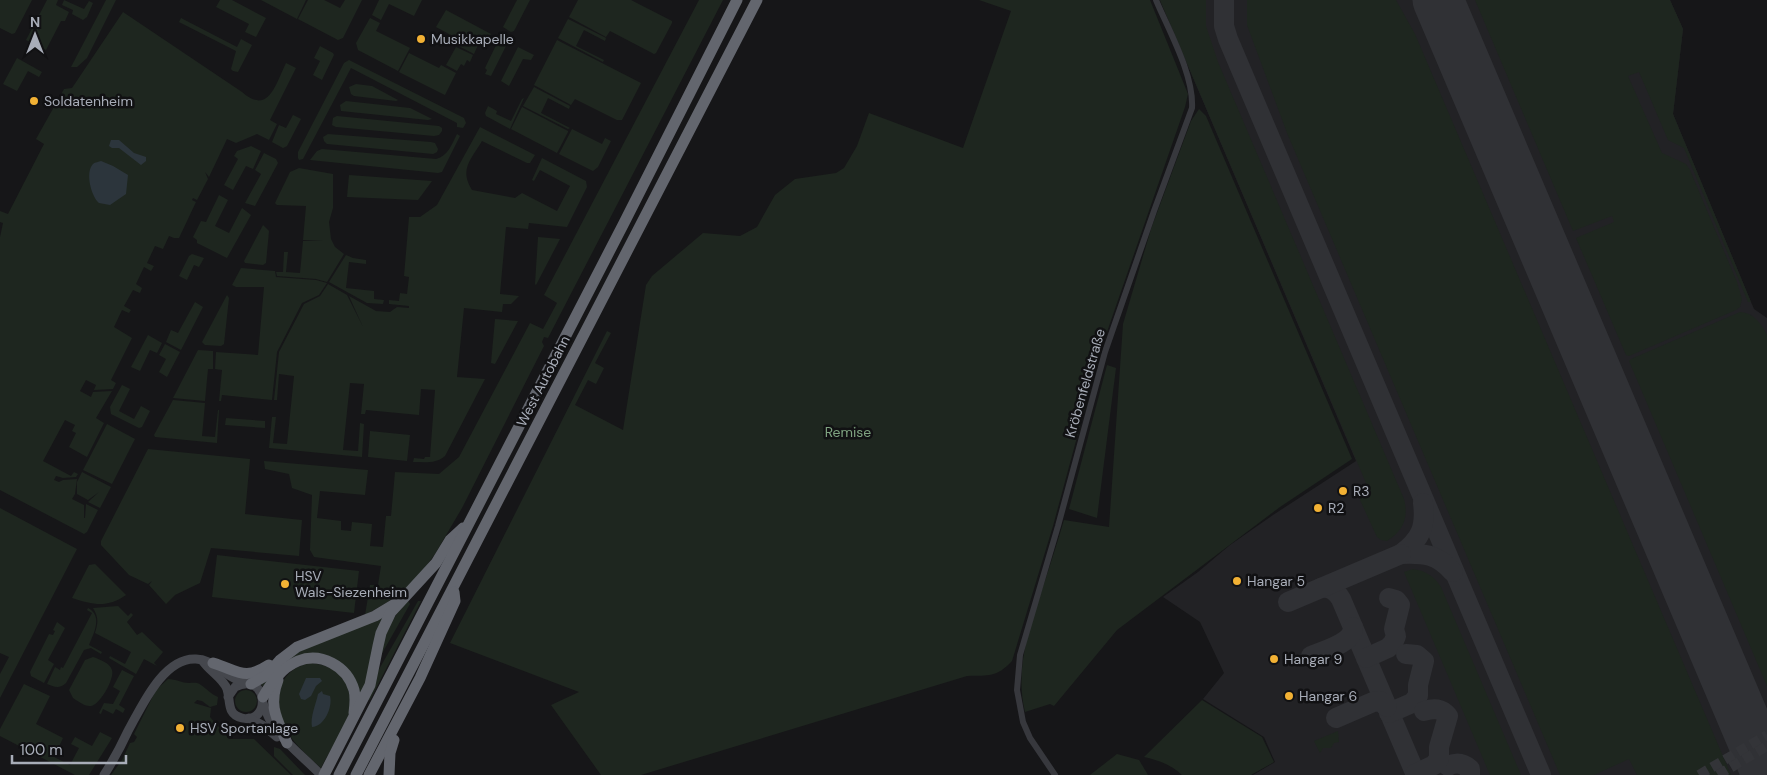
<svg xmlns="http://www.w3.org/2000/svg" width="1767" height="775" font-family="'DM Sans',sans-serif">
<rect width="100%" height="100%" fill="#161618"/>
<!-- built -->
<polygon fill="#222225" points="1160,0 1670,0 1683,29 1673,114 1751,302 1754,309 1767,318 1767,775 1253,775 1275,762 1264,737 1203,699 1224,673 1200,622 1163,597 1198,572 1230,545 1273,515 1356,461"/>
<!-- green -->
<g fill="#1e261f">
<polygon points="0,0 32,0 15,33 12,34 0,28"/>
<polygon points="47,0 58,0 56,5 69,12 65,21 61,21 46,50 26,40"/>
<polygon points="64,0 84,9 89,1 93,3 87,17 83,20 72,14 73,10 62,5"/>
<polygon points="106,0 116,0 87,58 77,67 71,67"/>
<polygon points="220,0 232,0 266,18 256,37 245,32 249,24 216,7"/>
<polygon points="261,0 306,0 297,19"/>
<polygon points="308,0 324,0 340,8 345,0 362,0 343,38 338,40 298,19"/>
<polygon points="379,0 422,0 414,16 389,4 381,20 372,15"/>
<polygon points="517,0 530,0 514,31 511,32 503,27"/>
<polygon points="578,0 631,0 672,21 672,23 656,53 654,54 610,31 606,37 569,17"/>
<polygon points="699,0 723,0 548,338 544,337 542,342 544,346 462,508 435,554 416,580 388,602 365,615 370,585 378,585 381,566 314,557 310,550 312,495 292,488 289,474 265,469 264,461 368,470 365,495 320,491 317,518 341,521 341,530 351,531 352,522 372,524 370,546 383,547 386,516 391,516 395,472 439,474 459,457 530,323 543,329 557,303 544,295"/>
<path d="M979,0H1150L1188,94L1185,107L1100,352L1053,526L1012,661C996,678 989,675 967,676L641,775H601L551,705L579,692L450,643L607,331L611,333L595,363L604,368L596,384L588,380L575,405L623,430L646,285L652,276L703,233L740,236L757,227L775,195L795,179L836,173L844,168L857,146L869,113L963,148L1011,11Z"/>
<path d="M1160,0H1206V26L1218,62L1404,499C1409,518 1403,531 1387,541L1381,540L1377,537L1360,500L1366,483Z"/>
<polygon points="1247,0 1396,0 1415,34 1731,775 1637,775 1629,759 1594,775 1560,775 1287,133 1247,25"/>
<polygon points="1475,0 1670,0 1683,29 1673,114 1751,302 1748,302 1684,148 1668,140 1639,72 1628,76 1662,153 1686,164 1690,170 1737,282 1742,299 1740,307 1736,310 1629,356 1626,355 1576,238 1614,222 1612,216 1573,231"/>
<polygon points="446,10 491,34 488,39 482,36 474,54 447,40 449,34 436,27"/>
<path d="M123,12L242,92C269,116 276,83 286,63L296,68L270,120L277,124L269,140L257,134L236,143L227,139L209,177L205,172L208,179L197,200L193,198L192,200L196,202L179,238H174L169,236L163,249L155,246L147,263L154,266L151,271L144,267L136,284L142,288L140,293L133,290L124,306L131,310L129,313L122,310L114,327L132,338L111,380L116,383L113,389L94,390L96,385L86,380L80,391L91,397L93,392L112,391L96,418L104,423L87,457L69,447L76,433L72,431L75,425L65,420L43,461L71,476L74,472L78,474L76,477L63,478L56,476L54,480L59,482L63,480L77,479L75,494L72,499L84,505V518H85L86,504L98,510L87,532L84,534L0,490V237L3,223L0,222V211L8,214L44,144L36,139L64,89L72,88Z"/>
<polygon points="181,18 237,47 241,39 252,45 238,72 233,71 231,69 236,51 179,22"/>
<polygon points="370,18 380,23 376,31 410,48 398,71 358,50 356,43"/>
<polygon points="568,19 606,38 605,41 584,30 576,46 604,60 603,62 558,38"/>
<polygon points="493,35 508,42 491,76 485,74 487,70 485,68 497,43 491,40"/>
<polygon points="557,40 641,83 622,120 617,120 575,99 571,105 534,85"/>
<polygon points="320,46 333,53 334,55 322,80 313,75 320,61 314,58"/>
<polygon points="456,47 473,55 470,62 467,60 464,66 461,64 457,71 446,65"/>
<polygon points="518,47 534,55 531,60 523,59 509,86 501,81"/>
<polygon points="409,53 439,68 441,65 456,73 445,95 399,72"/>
<polygon points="17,58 42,72 39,77 28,71 17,91 3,84"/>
<polygon points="349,60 464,118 466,123 463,128 457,127 457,123 351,68 303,159 299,160 298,158 298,152 344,63"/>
<polygon points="356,84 372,86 398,100 396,101 354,96 351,94 349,87"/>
<polygon points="534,87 570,106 569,109 548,98 541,113 570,128 568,129 523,106"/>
<polygon points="524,98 510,129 486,116 485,113 488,106 497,111 496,114 511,121 522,99"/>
<polygon points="346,101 410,108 432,119 428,120 341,111 340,105"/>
<polygon points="522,107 568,131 568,132 557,153 511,129"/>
<path d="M1199,109L1206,116L1352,459L1280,507L1117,630L1054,706L1050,704L1025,712C1015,671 1028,632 1041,593C1049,568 1057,544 1064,520L1109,527L1123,324L1151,229L1191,121Z"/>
<polygon points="293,115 301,119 287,146 283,148 272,142 279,125 286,128"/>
<polygon points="337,116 439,126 442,128 442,131 439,135 434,136 336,127 332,125 333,118"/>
<path d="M480,127L535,155L530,163H527L482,141C471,160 459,169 472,190L515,198L522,193L557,211L570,186L540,170L534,181L532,180L542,158L586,181L587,187L567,227L529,223L528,229L506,227L500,294L519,296L511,304H503L502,312L464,308L457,377L485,379L445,456C436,464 425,462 413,462L414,458L424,459L425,457H430L435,390L421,389L419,415L366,410L365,414H361L364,384L350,383L343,450L358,451L360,423L364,424L362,457L269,448L272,417H276L273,443L287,444L294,376L279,374L277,400H274L279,352L304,304L320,296L328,284L347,295L363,327L349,296L376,311L390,312L397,307L409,308V306L389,304V300L399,301L400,293L407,294L409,277L404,276L409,217H420L437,205Z"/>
<polygon points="572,129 602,144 605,138 611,141 598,167 593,171 559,154"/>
<polygon points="328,134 431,142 435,143 438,149 437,152 433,154 327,144 324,141 323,137"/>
<path d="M457,134L460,136L442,172L438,173L310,160L317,151L322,149L436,159C448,156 452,144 457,134Z"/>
<polygon points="251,146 261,151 253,169 246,166 233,190 224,185 238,159 234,156 237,151"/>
<polygon points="264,153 276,159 278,163 255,206 245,203 261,174 255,170"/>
<polygon points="299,168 333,174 333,208 329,222 331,239 335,247 344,254 327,282 316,279 277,276 276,272 283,272 284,252 288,252 286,272 300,273 303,241 323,241 303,240 306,206 277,205 275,203 290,172"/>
<polygon points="349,175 432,181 418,200 347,197"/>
<polygon points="219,195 228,200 215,226 229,233 242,208 251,215 227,258 197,243 197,240 193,237 201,221 206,222"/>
<polygon points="263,225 269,231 266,263 263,265 245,263 244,261"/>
<polygon points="538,237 560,239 536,285 535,284"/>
<polygon points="192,254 204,258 199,267 194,265 187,280 179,276 189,256"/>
<polygon points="346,255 353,258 366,260 366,264 349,262 346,288 374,291 374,299 384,300 383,304 367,303 329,282"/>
<polygon points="241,268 275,271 276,277 316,280 327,283 319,295 302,303 277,352 272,400 222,395 221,401 219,401 222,370 215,369 216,352 258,355 264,287 236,287 232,285"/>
<polygon points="227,295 229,298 224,344 221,346 205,345 202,342"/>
<polygon points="195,302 203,307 181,350 166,342 171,330 178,333"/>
<path d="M1740,312C1754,313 1761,323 1767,335V686L1629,361L1631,359Z"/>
<polygon points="495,319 518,321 495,364 491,363"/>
<polygon points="148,335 162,343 157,353 150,350 140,371 131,367"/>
<polygon points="165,344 180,352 167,377 159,372 166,359 159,355"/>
<polygon points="198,350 213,351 213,369 208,369 205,401 173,398"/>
<polygon points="1107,365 1116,368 1097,518 1069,509"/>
<polygon points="122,385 130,389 119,411 134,419 141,406 150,411 142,427 139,428 111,414 110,407"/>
<polygon points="173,400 205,403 202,436 215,437 218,410 219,410 217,443 155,437 154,435"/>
<polygon points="226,418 265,421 265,428 225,425"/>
<polygon points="107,424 135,439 112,484 83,470"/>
<polygon points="370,431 410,435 407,461 368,457"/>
<polygon points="148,449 250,459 245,514 302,520 299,556 211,548 200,583 175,595 166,604 149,585 152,581 148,584 129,575 101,545 101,541"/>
<polygon points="82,472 111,487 100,508 88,502 99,492 88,500 77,494 77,482"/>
<polygon points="0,508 77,549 0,698 0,674 9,657 0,653"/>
<polygon points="217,555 359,571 354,613 212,597"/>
<path d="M95,564L126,595C107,608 94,605 72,598L89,565Z"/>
<path d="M1413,569C1426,571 1434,576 1441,587L1521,775H1490L1404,572Z"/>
<path d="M408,601L410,604L380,657C384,632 391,619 408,601Z"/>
<polygon points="418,601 421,601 370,700 368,699 378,671"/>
<path d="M118,606L128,616L131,613L133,615L127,622L137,635L142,632L163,652L154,663L157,666L144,659L136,674L109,658L110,656L125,664L131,652L95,633C98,623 99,618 93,608Z"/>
<path d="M88,608C103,616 94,633 89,645L102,652L101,654L91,648L84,650L66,683C60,689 54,687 47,684L55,667L60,670L61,667L63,668L92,613L87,610Z"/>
<polygon points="386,614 361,699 354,683 316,654 264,688 261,684 293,654"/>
<polygon points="57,622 65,628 48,660 54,664 44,683 31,676 30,672 49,634 53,635 55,631 53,630"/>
<path d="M93,657C99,659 110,663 112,670C115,678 100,705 91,706C85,707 78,701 73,698L69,690L85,660Z"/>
<path d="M310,663C324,664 334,668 343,679C366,708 333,742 321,768C309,757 292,742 285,728C273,700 277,670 310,663Z"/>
<polygon points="122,670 134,676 119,705 125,709 123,713 116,709 113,714 103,709 101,714 99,713 104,703 113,704 120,691 113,687"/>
<path d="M168,679C176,679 182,683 189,683C194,683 197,682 201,685C207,689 211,694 218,697L217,705L210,707L202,701L197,700L194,703L211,708L210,717L229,739H254L291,775H111L122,760L130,743L134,742L137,737L134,734L156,690Z"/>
<polygon points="24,684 50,696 36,724 63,738 54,757 70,765 79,748 71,744 75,737 92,746 100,732 112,738 89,775 75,775 0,736 0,729"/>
<circle cx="246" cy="701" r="11"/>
<path d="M1202,700L1262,737L1274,762L1251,775H1182C1172,765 1158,760 1144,757Z"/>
<polygon points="1338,731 1339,742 1334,743 1331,748 1323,748 1320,753 1314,741"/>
<polygon points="274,747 280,749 305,775 293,775 274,756"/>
<polygon points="1117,754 1139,760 1148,775 1090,775"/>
</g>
<!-- water -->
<g fill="#2c353c">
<polygon points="111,140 119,140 134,153 146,157 146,161 141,165 119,148 112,148 109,146"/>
<path d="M101,161L113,166L128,175L126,194L110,205L99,203C91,196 85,172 93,164C95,162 99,162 101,161Z"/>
<polygon points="306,678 320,678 322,681 316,686 311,696 305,700 301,699 299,694"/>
<path d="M322,691L323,694L330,696C333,707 324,727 312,727C310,717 316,704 318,694Z"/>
</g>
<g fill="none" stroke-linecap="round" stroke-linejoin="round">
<!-- taxiway -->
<g stroke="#303135" stroke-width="20">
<polyline points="1224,0 1224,26 1228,39 1541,775"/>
<path d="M1423,503C1426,527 1421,539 1401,554C1425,553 1437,554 1453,572"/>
<path d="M1321,588C1331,587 1336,591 1341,599L1416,775"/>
<polyline points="1288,602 1401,554"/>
<path d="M1311,656C1323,651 1354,643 1353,627"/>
<polyline points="1366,658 1388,648 1393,643 1396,636 1394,629 1400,605 1396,600 1389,598"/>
<polyline points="1389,713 1412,703 1418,696 1418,685 1424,661 1417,655 1406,654"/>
<polyline points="1336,718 1373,702 1380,701 1387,707"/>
<path d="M1448,766C1456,762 1463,763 1470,769V775"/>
<path d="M1415,774L1434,765L1439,759V747L1448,716C1441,708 1434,708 1424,711"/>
</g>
<!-- runway -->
<polyline stroke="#303135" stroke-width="51" points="1438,0 1767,774"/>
<!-- primary-tunnel -->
<g stroke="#333438" stroke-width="10" stroke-dasharray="10 5" stroke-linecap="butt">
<polyline points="1699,775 1767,735"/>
<polyline points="1718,775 1767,746"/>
</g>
<!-- street -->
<path stroke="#37383d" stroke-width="6" d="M1055,775L1030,738L1023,722L1017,690L1020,655L1058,526L1105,352L1154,211L1192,108C1194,75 1169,31 1156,0"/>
<!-- secondary -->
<g stroke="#45474d" stroke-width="9">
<path d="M202,660C209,671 223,678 227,689C231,701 226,714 242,718C272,725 268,670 235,687L228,697"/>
<path d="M263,703C271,734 300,753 321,775"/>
<polyline points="249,718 264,726 277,737"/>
<path d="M104,775C113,761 121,746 128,731C141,708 163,657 196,659C216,660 227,679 246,683"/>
</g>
<!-- highway -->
<g stroke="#63666e" stroke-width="11">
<path d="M213,663C239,671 244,681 269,665"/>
<path d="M278,680C268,706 277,719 287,743"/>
<polyline points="251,684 267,675 280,660 297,647 375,616 395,604"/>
<path d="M263,697C272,682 281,668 298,661C321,652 347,666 354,690C356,698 355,705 354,713"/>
<polyline points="324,775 370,685 378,646 381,633 391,612 436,563 450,540 463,528"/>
<polyline points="339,775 624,223 737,0"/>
<polyline points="356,775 757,0"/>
<polyline points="369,775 420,678 455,601 454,592"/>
<polyline points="389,775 390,753 394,740"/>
</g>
</g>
<!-- markers -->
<g fill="#f2b134" stroke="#111113" stroke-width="2">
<circle cx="421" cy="39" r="5"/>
<circle cx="34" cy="101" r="5"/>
<circle cx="1343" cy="491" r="5"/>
<circle cx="1318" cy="508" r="5"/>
<circle cx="1237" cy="581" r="5"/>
<circle cx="285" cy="584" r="5"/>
<circle cx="1274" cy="659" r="5"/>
<circle cx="1289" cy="696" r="5"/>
<circle cx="180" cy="728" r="5"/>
</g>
<g text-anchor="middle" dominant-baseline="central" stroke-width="5" stroke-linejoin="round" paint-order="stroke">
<!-- poi labels -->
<g font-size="14" fill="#a8adb8" stroke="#111113" text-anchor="start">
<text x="431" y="39">Musikkapelle</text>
<text x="44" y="101">Soldatenheim</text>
<text x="1353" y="491">R3</text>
<text x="1328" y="508">R2</text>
<text x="295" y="576">HSV<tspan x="295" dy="16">Wals-Siezenheim</tspan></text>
<text x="1247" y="581">Hangar 5</text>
<text x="1284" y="659">Hangar 9</text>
<text x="1299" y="696">Hangar 6</text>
<text x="190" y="728">HSV Sportanlage</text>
</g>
<!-- street labels -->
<g font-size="14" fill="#a8adb8" stroke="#111113">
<text transform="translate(543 381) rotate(-63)">West Autobahn</text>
<text transform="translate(1085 383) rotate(-74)">Kröbenfeldstraße</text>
</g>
<!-- park labels -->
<g font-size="14" fill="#7fa381" stroke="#111113">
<text x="848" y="432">Remise</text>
</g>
</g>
<!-- north arrow -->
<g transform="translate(35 35)" stroke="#111113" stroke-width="4" paint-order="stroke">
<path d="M0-4L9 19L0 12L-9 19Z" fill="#a8adb8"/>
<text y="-8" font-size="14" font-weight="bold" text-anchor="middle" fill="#a8adb8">N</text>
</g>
<!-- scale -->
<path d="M12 755v8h114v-8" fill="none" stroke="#a8adb8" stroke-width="2.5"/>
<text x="20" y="755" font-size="15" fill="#a8adb8" stroke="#111113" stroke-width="4" paint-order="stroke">100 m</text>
</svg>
